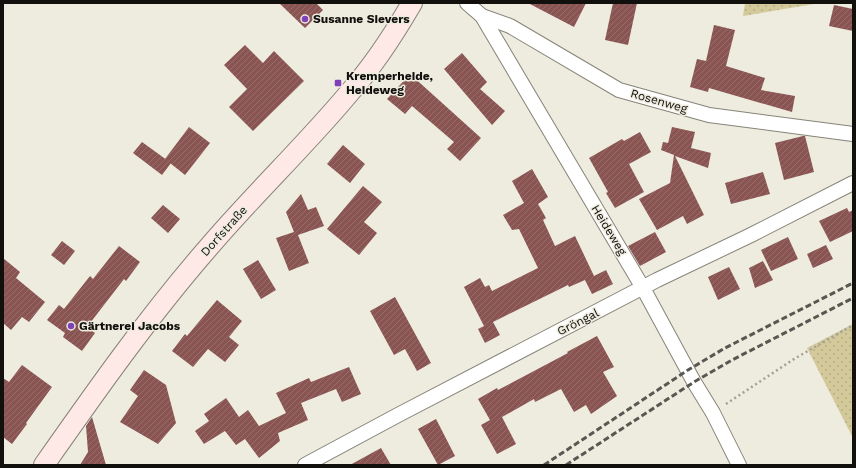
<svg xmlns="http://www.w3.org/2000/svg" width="856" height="468" font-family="'Work Sans',sans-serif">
<defs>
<pattern id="grass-dots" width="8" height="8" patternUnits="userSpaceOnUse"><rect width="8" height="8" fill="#d4c99b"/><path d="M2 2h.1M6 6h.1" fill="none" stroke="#b5ac84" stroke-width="1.8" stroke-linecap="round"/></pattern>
<pattern id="building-hatch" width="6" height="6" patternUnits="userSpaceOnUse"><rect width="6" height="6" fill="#895451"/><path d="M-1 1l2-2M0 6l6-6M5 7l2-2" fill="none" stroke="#956d6a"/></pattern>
</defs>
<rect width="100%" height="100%" fill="#eeebdf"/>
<!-- grass -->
<g fill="url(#grass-dots)">
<polygon points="745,3 820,3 743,16"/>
<polygon points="853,324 853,438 807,348"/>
</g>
<!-- building -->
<g fill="url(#building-hatch)">
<polygon points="279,3 316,3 323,10 305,28"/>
<polygon points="528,3 586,3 574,27"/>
<polygon points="613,3 637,3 628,45 605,40"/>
<polygon points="834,5 853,9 853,31 829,26"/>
<polygon points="714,25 735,30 726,66 765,78 761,90 795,96 792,112 709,88 708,92 690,87 697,59 706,61"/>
<polygon points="245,45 263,63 274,51 304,81 253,131 229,107 247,89 224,65"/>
<polygon points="462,53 487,82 480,89 505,111 492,125 444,69"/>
<polygon points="410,74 481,138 460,161 447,149 454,142 412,106 405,114 387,99"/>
<polygon points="189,127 210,143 185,175 165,159"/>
<polygon points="672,127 695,132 691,148 711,153 708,168 675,156 704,215 687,224 683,216 657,230 639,199 670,183 674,155 661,150 663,142 668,143"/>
<polygon points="640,132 651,152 629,164 644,192 615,208 606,193 608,192 589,158 622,139 624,141"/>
<polygon points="803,136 805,136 814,172 784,180 775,143"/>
<polygon points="142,142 171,163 162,175 133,153"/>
<polygon points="343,145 365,164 350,183 327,164"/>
<polygon points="532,169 548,197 538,204 546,218 543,220 555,246 575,236 594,276 606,270 613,284 592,294 585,280 569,287 568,285 493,322 500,335 485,343 478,329 484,326 464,287 480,278 485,287 489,285 492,291 538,268 519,229 512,230 503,215 524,203 512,181"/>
<polygon points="763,172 770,194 731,204 725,183"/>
<polygon points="363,186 382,202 364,222 377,233 359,255 327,229"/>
<polygon points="301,194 308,210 316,207 324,226 298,235 309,263 289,271 276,238 294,232 286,212"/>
<polygon points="163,205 180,219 168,233 151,218"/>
<polygon points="847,208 849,212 853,210 853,231 830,242 819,221"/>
<polygon points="655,232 666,252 640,266 628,246"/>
<polygon points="788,237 798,259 771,271 761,250"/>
<polygon points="62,241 75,251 64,265 51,255"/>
<polygon points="826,245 833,259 813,268 807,254"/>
<polygon points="119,246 140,262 126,281 124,279 87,327 95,333 82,351 63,337 65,333 47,320 59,305 64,309 90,276 93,279"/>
<polygon points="3,258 20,272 16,278 45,302 29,322 22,317 11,330 3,323"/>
<polygon points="258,260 276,290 261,299 243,269"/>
<polygon points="763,261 773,280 755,288 749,268"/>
<polygon points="729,267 740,289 718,300 708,277"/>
<polygon points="395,297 431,363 417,371 405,349 394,355 370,311"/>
<polygon points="217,300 242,321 229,337 239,345 225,362 208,349 193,367 172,351 185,334 187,336"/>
<polygon points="597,336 614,367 603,372 617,396 591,414 586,405 574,412 561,389 535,402 534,399 502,417 516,444 497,454 481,425 490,420 478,399 497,388 498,390 568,353 567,352"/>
<polygon points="22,365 52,387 26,423 27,424 12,444 3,437 3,378 9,382"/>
<polygon points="349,367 361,394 342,402 336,389 301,403 308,420 278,433 280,441 259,458 245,439 236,445 225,431 204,444 195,431 209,421 204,414 226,398 239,417 248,410 259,426 286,413 276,393 309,378 311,382"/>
<polygon points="144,370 166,385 176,423 158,444 120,422 138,396 130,390"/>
<polygon points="92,417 106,465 80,465 88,452 86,426"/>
<polygon points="436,419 455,456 438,465 418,429"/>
<polygon points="381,448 391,465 350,465"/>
</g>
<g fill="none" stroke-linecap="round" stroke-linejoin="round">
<defs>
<g id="street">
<polyline points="467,3 482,16 643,288 694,382 713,413 739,465"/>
<polyline points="482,16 510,26 619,90 709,115 853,134"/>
<polyline points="305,465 398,415 657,280 751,235 853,183"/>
</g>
<path id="secondary" d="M44,465C96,391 148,317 208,248C253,195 305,146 350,92C374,65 394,34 412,3"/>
</defs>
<!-- street casing -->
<use href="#street" stroke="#868478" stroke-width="16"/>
<!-- secondary casing -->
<use href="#secondary" stroke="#868478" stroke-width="22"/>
<!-- path -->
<polyline stroke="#a3a097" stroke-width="2.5" stroke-dasharray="2 3" stroke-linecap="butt" points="726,404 794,359 853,325"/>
<!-- street -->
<use href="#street" stroke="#fff" stroke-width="14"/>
<!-- secondary -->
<use href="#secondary" stroke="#ffe9e6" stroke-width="20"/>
<!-- rail -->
<g stroke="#595751" stroke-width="3" stroke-dasharray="6 3" stroke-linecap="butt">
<polyline points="544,465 688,370 725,348 853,283"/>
<polyline points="566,465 694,382 732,360 853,298"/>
</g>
</g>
<!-- markers -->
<g fill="#7e41b7" stroke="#eeebdf" stroke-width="1.5">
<circle cx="305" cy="19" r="4"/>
<rect x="334" y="79" width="8" height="8" rx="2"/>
<circle cx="71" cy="326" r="4"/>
</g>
<g text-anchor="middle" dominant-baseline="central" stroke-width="3" stroke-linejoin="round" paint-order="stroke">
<!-- poi labels -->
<g font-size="12" font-weight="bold" fill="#11100c" stroke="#eeebdf" text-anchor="start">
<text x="313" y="19">Susanne Sievers</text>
<text x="346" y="76">Kremperheide,<tspan x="346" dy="14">Heideweg</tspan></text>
<text x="79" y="326">Gärtnerei Jacobs</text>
</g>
<!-- street labels -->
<g font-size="12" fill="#11100c" stroke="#eeebdf">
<text transform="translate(659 101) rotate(16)">Rosenweg</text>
<text transform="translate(609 230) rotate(59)">Heideweg</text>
<text transform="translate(224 231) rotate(-48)">Dorfstraße</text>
<text transform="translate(578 322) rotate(-27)">Gröngal</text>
</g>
</g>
<!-- border -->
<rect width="856" height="468" fill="none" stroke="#11100c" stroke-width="8"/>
</svg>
